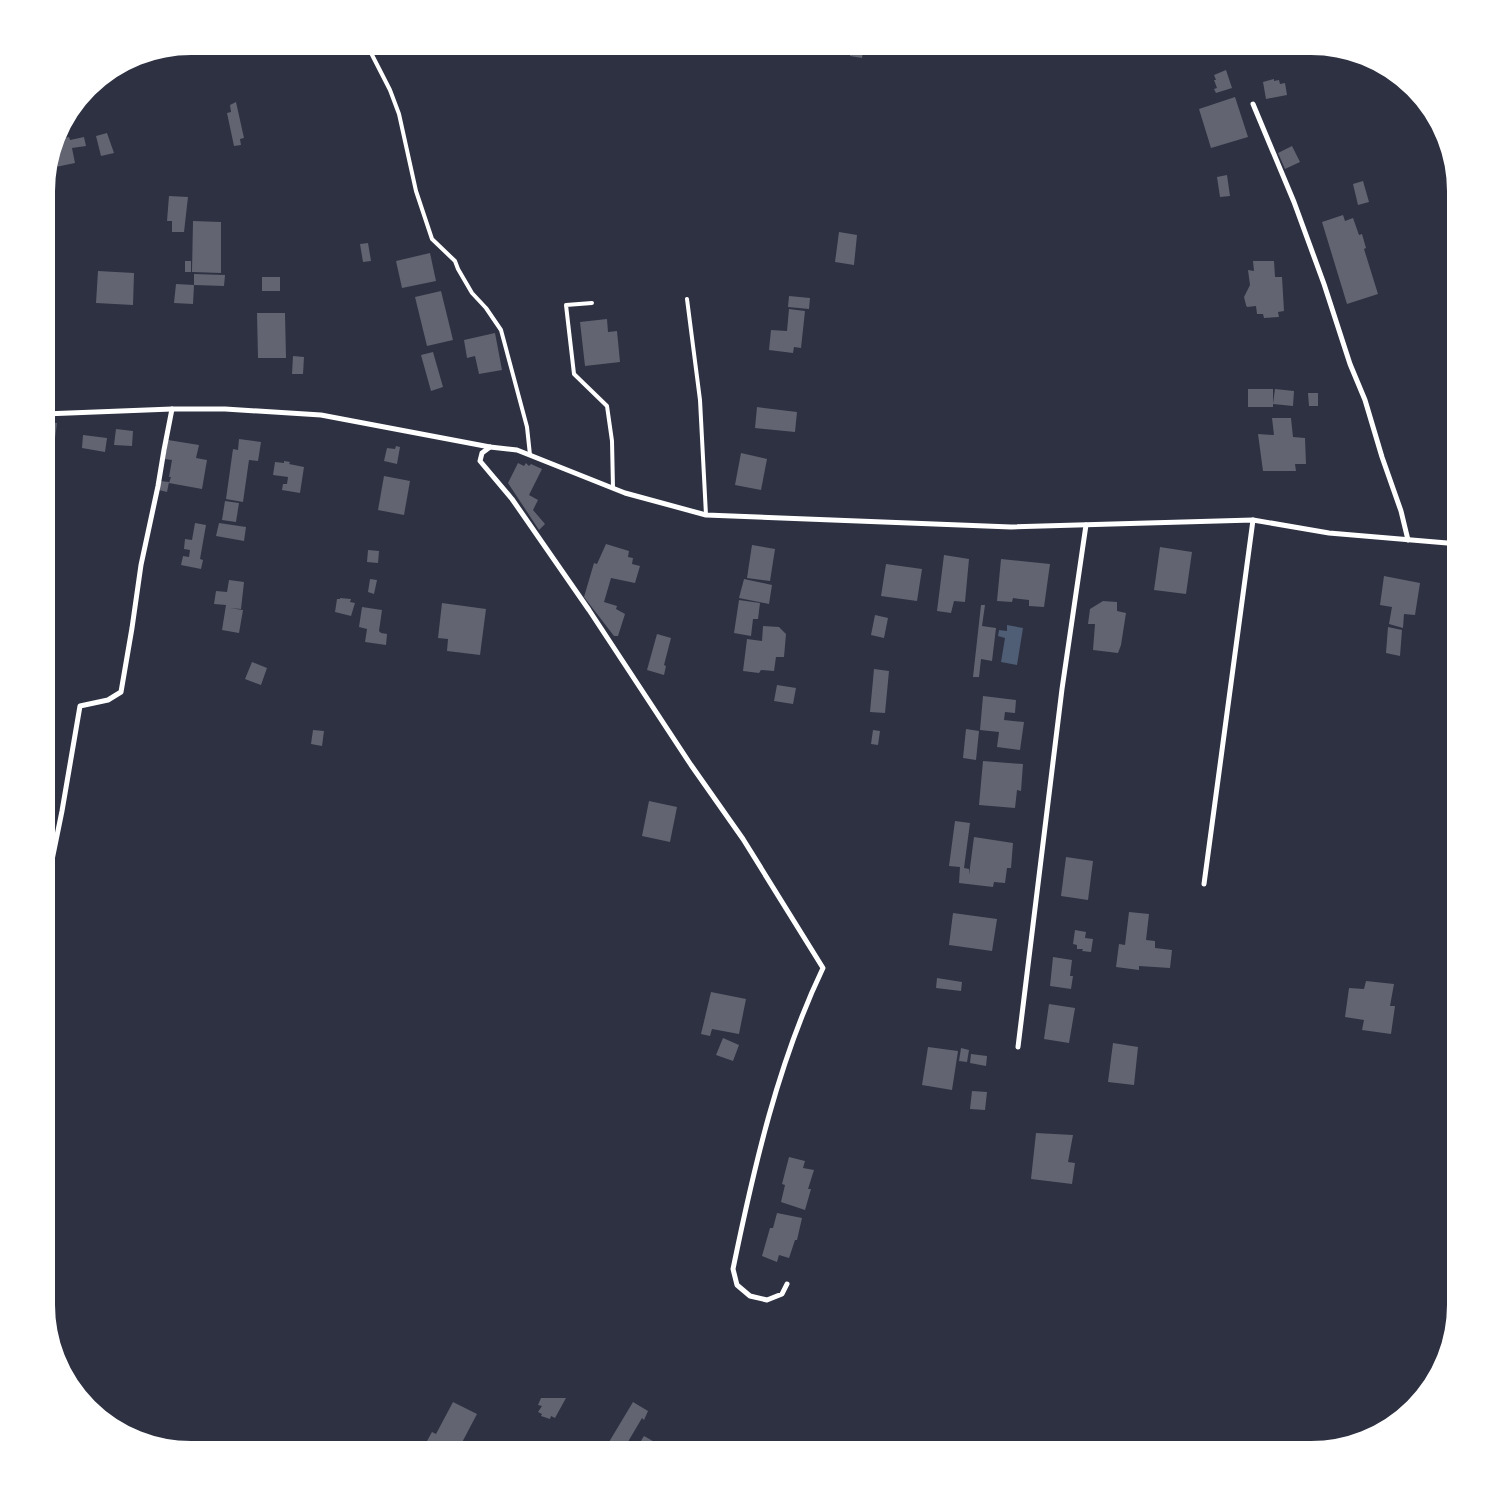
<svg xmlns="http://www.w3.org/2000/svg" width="1503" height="1496" font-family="Commissioner,sans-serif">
<rect width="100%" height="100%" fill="#2d3142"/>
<!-- water -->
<polygon fill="#4f5d75" points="1007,625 1023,628 1017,665 1001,662 1005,638 998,636 999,630 1007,631"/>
<!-- building -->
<g fill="#626471">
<polygon points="851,44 864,46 862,58 850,56"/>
<polygon points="1226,70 1232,88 1216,93 1214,89 1217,88 1214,80 1216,80 1214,75"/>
<polygon points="1274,79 1274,81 1279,80 1280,84 1285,83 1287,95 1266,99 1263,82"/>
<polygon points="1235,97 1248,137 1211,148 1199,109"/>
<polygon points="236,102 244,138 240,139 241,145 234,146 227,113 231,112 230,105"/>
<polygon points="107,133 114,153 101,156 96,136"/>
<polygon points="69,137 70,140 84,137 86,146 72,148 75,163 51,168 49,162 55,140"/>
<polygon points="1292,146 1300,162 1285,169 1278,153"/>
<polygon points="1227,175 1230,196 1220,197 1217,177"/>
<polygon points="1363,181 1369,202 1358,205 1353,184"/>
<polygon points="169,196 188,197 184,232 172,232 172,221 167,221"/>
<polygon points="1343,215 1345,221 1353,218 1359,235 1362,234 1366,248 1364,249 1378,294 1347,304 1322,222"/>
<polygon points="193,221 221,222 221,273 192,272"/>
<polygon points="839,232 857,235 854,265 835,262"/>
<polygon points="368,243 371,261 363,262 360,244"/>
<polygon points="430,253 436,281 402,288 396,261"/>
<rect x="185" y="261" width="6" height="11"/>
<polygon points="1253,261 1274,261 1275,277 1282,277 1284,311 1278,312 1279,317 1264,318 1263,314 1257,314 1256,306 1247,307 1246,305 1244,297 1250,285 1248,270 1254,271"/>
<polygon points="98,271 134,273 133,305 96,303"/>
<polygon points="194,274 225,275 224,286 194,285"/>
<rect x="262" y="277" width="18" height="14"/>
<polygon points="176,284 194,285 193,304 174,303"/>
<polygon points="441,291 453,340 427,346 415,297"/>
<polygon points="789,296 810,298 809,309 788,307"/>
<polygon points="789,309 805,311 801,348 794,347 793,353 769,350 771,330 787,331"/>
<polygon points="257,313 285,313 286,358 258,358"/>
<polygon points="607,319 608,332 617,331 620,362 585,366 580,322"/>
<polygon points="495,333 502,370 479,374 475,356 467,358 464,340"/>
<polygon points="433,352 443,387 431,391 421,355"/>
<polygon points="293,356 304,357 303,374 292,374"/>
<rect x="1248" y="389" width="25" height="18"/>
<polygon points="1275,389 1294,391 1293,406 1273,404"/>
<polygon points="1308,393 1318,393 1318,406 1309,406"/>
<polygon points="757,407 797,412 795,432 755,428"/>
<polygon points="1272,418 1291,418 1293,437 1305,438 1306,464 1295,464 1296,471 1263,471 1258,434 1274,435"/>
<polygon points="44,422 57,423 53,454 44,453"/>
<polygon points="116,429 133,431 132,446 114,445"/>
<polygon points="83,435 107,438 105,452 82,448"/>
<polygon points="239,439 261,442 258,461 249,460 243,502 226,499 233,449 238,450"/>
<polygon points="168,440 199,445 196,458 207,460 202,489 169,483 171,477 169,477 172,460 165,459"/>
<polygon points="396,446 400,447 397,464 384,461 387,448 395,449"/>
<polygon points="741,453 767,459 761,490 735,485"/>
<polygon points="284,461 290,462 289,464 304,467 300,493 282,490 283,484 287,484 288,477 273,475 275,462 284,463"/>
<polygon points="518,463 524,466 526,463 529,466 531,464 542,469 529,495 538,500 533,510 545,524 539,530 508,483"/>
<polygon points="384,476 410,481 404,515 378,510"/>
<polygon points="160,481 169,482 167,492 159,490"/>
<polygon points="225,501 239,503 236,522 222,520"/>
<polygon points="195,523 206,525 200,559 203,560 201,569 181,565 183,556 189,557 190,550 184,549 185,539 192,540"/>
<polygon points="219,523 246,527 244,541 216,536"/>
<polygon points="606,544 629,551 628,557 633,558 632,564 640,566 635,583 611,578 604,602 617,606 616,609 625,614 618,636 614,636 584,597 594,563 597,564"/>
<polygon points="752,545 775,549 770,581 747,578"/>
<polygon points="1160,547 1192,552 1186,594 1154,590"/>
<polygon points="368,550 379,551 378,563 367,562"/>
<polygon points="944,555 969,559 965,602 954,601 951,613 937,611"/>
<polygon points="1001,559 1050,564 1044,607 1029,606 1029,600 1013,598 1012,602 997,601"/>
<polygon points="886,564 922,569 917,601 881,596"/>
<polygon points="1384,576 1420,583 1415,615 1404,614 1403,628 1389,624 1392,607 1380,605"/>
<polygon points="370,579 377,580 374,594 368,592"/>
<polygon points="744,579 772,585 769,604 739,598"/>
<polygon points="229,580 244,582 241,609 230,608 243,610 239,633 222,630 226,605 214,604 216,591 227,592"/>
<polygon points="340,598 351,599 350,602 355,603 351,616 335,612 337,599 340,599"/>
<polygon points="739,600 760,603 758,619 753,619 751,636 734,633"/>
<polygon points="1103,601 1117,602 1117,611 1126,613 1121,645 1118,653 1093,650 1095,624 1088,624 1090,609"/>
<polygon points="442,603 486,609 480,655 447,651 448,639 438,638"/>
<polygon points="981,605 985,605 982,626 996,628 992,661 981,659 979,677 973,677"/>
<polygon points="362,607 382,610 379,631 381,633 387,634 386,645 365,642 367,629 359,627"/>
<polygon points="875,615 888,618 884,638 871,635"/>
<polygon points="763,626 779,627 786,634 784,657 776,657 774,671 761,670 759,673 743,671 747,639 762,641"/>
<polygon points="1388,627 1402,630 1400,656 1386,653"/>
<polygon points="657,634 671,638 664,665 666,666 664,675 647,670"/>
<polygon points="252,662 267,668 261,685 245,679"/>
<polygon points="874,669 889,671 885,713 870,712"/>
<polygon points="777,685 796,688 793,704 774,701"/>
<polygon points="983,696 1016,700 1015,713 1005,712 1004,720 1024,722 1020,750 997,747 999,732 980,730"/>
<polygon points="966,729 979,731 976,760 963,758"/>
<polygon points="313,730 324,731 322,746 311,744"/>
<polygon points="873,730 880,731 878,745 871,744"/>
<polygon points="983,761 1023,764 1021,791 1017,790 1015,808 979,805"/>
<polygon points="649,801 677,807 670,842 642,836"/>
<polygon points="955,821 970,823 964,868 969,869 969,875 974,837 1013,843 1011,868 1007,868 1005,883 994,882 993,887 959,883 960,867 949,866"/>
<polygon points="1066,857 1093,861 1088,900 1061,896"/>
<polygon points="1129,912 1149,914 1146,940 1155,941 1155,948 1172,950 1170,968 1139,966 1139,970 1116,967 1119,944 1125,945"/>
<polygon points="953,913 997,919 992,951 949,945"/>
<polygon points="1075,930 1086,932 1085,938 1093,939 1091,952 1082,951 1083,949 1077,949 1077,945 1073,944"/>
<polygon points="1053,957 1072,960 1070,976 1073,976 1071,989 1050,986"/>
<polygon points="937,978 962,982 961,991 936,988"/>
<polygon points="1366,981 1394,984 1390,1006 1395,1006 1391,1034 1362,1030 1364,1020 1345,1017 1349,988 1364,989"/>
<polygon points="711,992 746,999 739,1034 712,1029 710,1036 701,1034"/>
<polygon points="1049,1004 1075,1008 1069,1043 1044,1039"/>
<polygon points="723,1038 739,1045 733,1061 716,1055"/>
<polygon points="1113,1043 1138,1047 1134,1085 1108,1082"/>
<polygon points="928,1047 958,1051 952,1090 922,1085"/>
<polygon points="961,1048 969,1050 967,1062 959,1061"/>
<polygon points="971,1054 987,1056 986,1066 970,1063"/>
<polygon points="972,1091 987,1092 985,1110 970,1109"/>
<polygon points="1036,1133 1073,1135 1068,1162 1075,1163 1072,1184 1031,1179"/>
<polygon points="789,1157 805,1161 803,1168 814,1170 808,1189 811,1189 805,1210 781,1202 785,1185 782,1184"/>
<polygon points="777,1213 802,1218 797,1240 795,1240 789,1258 779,1255 777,1262 762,1256 770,1228 773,1228"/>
<polygon points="541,1398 566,1398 555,1418 551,1416 550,1419 541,1416 542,1414 538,1412 542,1406 538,1405"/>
<polygon points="453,1402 477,1414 457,1452 426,1452 422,1450 432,1432 436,1434"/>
<polygon points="633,1402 648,1411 644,1420 642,1418 622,1452 603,1452"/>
<polygon points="644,1436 672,1452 634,1452"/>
</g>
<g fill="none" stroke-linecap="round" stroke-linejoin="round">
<!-- service -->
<g stroke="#fff" stroke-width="4">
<polyline points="368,47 390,90 399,114 416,191 432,239 455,261 458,269 472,293 486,308 501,330 527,427 530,455"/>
<polyline points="687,299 700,400 706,515"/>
<polyline points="592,303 566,305 574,374 607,406 612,441 613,488"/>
<polyline points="1459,635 1457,690 1459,715"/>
<polyline points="1450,804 1459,718"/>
</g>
<!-- minor -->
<g stroke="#fff" stroke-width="5">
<polyline points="1253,104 1294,202 1324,284 1350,364 1365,400 1382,457 1401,511 1408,540"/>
<polyline points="44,414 172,409 225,409 321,415 490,447 517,450 625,493 706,515 1011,527 1253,520 1329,533 1459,544"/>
<path d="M490,447L482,453L480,461L512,499L589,610L691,765L743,839L823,968C778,1062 754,1167 733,1269L737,1285L750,1296L767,1300L782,1294L787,1284"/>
<polyline points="44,883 51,865 62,811 80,706 108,700 121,692 132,628 141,565 158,486 164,450 172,409"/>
<polyline points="1204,884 1253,520"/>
<polyline points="1018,1047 1062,689 1086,525"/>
</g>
</g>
<!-- crop -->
<path d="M0 0H1503V1496H0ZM191 52H1311A139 139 0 0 1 1450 191V1305A139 139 0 0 1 1311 1444H191A139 139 0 0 1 52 1305V191A139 139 0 0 1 191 52Z" fill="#fff" fill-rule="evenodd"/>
<path fill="none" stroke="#fff" stroke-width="6" d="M191 52H1311A139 139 0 0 1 1450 191V1305A139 139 0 0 1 1311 1444H191A139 139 0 0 1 52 1305V191A139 139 0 0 1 191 52Z"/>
</svg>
